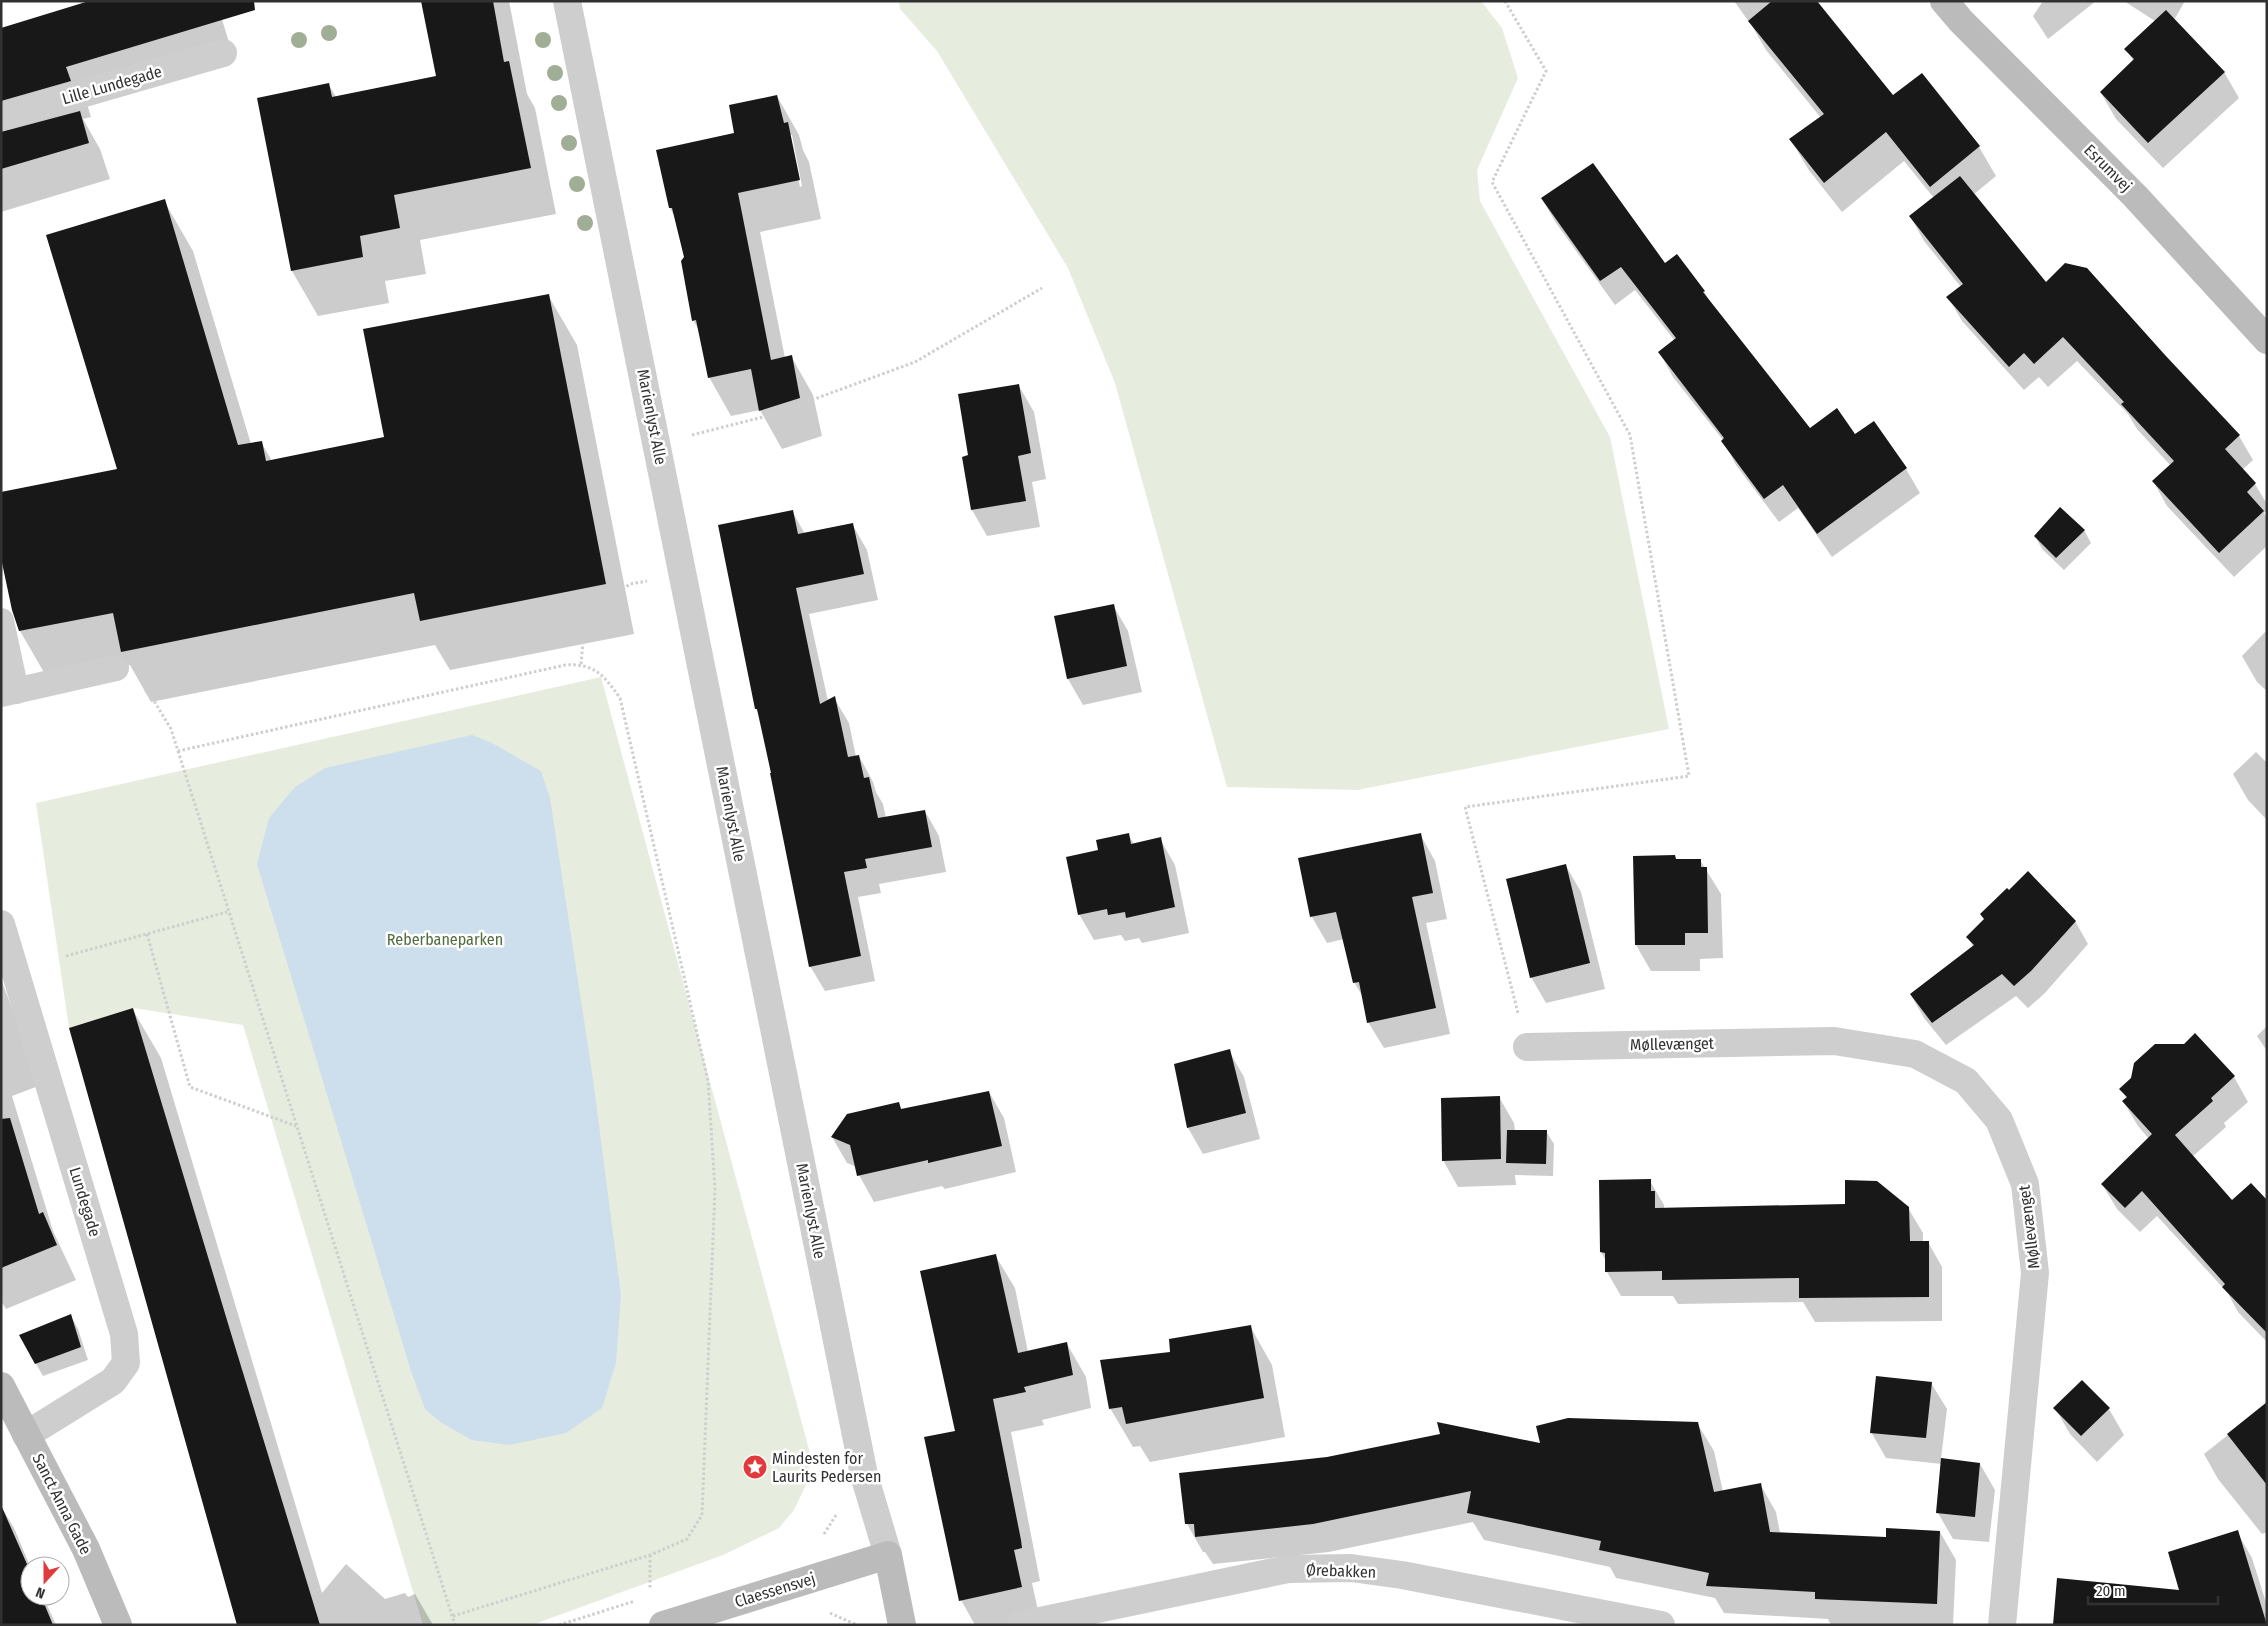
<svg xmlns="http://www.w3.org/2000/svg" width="2268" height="1626" font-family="'Fira Sans Condensed',sans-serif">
<rect width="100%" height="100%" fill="#fff"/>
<!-- green -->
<g fill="#e6eddf">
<polygon points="899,1 1481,1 1502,28 1518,78 1477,170 1480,201 1610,437 1669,729 1357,790 1227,787 1115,383 1068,268 937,51 900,9"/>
<polygon points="601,677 811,1457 806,1485 794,1510 779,1528 723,1555 532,1625 423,1625 243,1025 133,1008 69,1028 36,803"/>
</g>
<!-- water -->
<polygon fill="#cddeec" points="472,735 492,743 541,771 550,798 593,1079 621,1295 616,1363 602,1408 566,1433 509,1445 472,1440 440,1422 425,1409 411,1371 257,864 269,818 295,787 325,768"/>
<!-- shadow -->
<g fill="#0003" fill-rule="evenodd">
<polygon points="423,1 509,1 527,94 535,108 556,214 420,240 426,274 385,281 389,303 318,316 292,271 329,85 336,97 438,77"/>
<polygon points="1734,1 1816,1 1893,97 1922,74 1979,147 1996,176 1973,195 2045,284 2164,356 2239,436 2253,460 2242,470 2255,484 2267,504 2267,510 2264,513 2267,518 2267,546 2234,577 2167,506 2153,481 2171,466 2137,429 2128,414 2077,361 2048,387 2039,377 2024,390 1962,321 1948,297 1961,287 1924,241 1910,216 1934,198 1904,161 1842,212 1808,169 1791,140 1821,118 1766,50 1752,26"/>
<polygon points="2043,1 2096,1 2048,39 2033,16"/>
<polygon points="2124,1 2185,1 2174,20 2224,72 2239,98 2163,168 2116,119 2101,93 2134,62 2126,49 2155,21"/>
<polygon points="218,6 234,59 87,104 91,117 83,119 100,149 110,179 1,212 1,29"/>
<path d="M777,96L799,135L803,150L809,162L821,219L760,232L785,358L791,356L813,395L822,436L782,449L760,410L731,416L709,377L700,332L693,320L685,258L675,217L670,208L736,134ZM789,135H792L802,186L800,187Z"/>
<polygon points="1542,199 1665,265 1704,291 1712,306 1810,430 1855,436 1874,422 1906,469 1920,493 1832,557 1798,508 1779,522 1736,465 1723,440 1673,377 1660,353 1675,341 1635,290 1615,305 1556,223"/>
<polygon points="164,201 193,251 251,444 261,442 272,461 385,438 548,295 577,345 634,634 450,670 435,645 151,702 130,665 49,681 20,631 118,470"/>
<polygon points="1019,386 1034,412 1046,479 1032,482 1040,527 987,536 972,510 970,456"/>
<polygon points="792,511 805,534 852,524 867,550 878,600 809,614 828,701 834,698 849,723 856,757 859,756 873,782 876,792 883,804 886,818 925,811 939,836 946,872 879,884 881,893 858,897 875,981 825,991 810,966 760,717 756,709"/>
<polygon points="2084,530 2091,543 2064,570 2042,549 2035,536"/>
<polygon points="1113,605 1128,631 1142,692 1083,705 1068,679 1055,617"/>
<polygon points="2267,630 2267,691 2257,682 2242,656"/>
<polygon points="2256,752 2267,763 2267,820 2248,800 2233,774"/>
<polygon points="1128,834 1134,844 1160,839 1175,865 1189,933 1142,943 1139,938 1125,941 1121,935 1094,940 1079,914 1100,851"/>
<polygon points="1420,834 1435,861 1447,919 1426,923 1450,1034 1384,1048 1368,1022 1364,999 1354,982 1344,939 1327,943 1312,917 1300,859"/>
<polygon points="1674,856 1677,860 1700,860 1721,894 1723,958 1700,959 1700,971 1651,971 1636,945"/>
<polygon points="1566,866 1581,892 1605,989 1546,1003 1531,977"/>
<polygon points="2075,921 2088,944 2044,994 2028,1008 2016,996 1946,1045 1924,1018 1911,995 1973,947 1968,937"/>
<polygon points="1,979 41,1085 12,1096 53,1231 76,1280 6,1309 1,1301"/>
<polygon points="133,1010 161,1058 322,1593 346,1564 385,1599 405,1593 408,1597 415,1594 433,1625 238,1625"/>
<polygon points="2267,1026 2267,1051 2257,1036"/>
<polygon points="2195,1035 2234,1077 2248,1102 2224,1123 2226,1127 2192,1157 2232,1202 2267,1202 2267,1342 2238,1312 2227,1292 2157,1216 2140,1232 2117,1209 2102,1184 2149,1139 2138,1126 2123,1101 2127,1099 2121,1089 2184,1046"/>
<polygon points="1229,1051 1244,1077 1260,1139 1203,1154 1188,1128"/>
<polygon points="989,1092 1004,1118 1016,1172 945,1189 942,1186 874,1202 859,1175 857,1167 847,1163 832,1137 898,1104 902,1110"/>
<polygon points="1499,1097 1514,1123 1515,1131 1546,1131 1554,1144 1553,1176 1515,1175 1516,1185 1458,1187 1443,1160"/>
<polygon points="1650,1181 1664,1205 1664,1209 1846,1206 1908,1208 1923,1233 1923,1242 1928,1242 1942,1267 1942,1321 1815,1322 1803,1302 1678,1304 1673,1296 1621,1296 1607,1272 1606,1261 1601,1252"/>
<polygon points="995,1255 1015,1288 1028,1352 1067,1344 1086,1377 1091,1408 1042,1420 1044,1425 1011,1432 1040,1581 1032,1583 1040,1620 1018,1625 975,1625 961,1600 956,1432"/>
<polygon points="71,1316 78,1329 88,1360 43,1376 20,1336"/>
<polygon points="1250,1326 1272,1365 1285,1437 1150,1462 1140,1446 1133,1447 1110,1408 1171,1353"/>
<polygon points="2082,1382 2109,1409 2124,1435 2097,1462 2070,1434 2055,1408"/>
<polygon points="1931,1383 1947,1409 1941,1459 1980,1464 1995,1490 1989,1542 1953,1539 1938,1513 1942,1464 1886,1458 1871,1432"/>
<polygon points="2267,1404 2267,1532 2262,1534 2218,1479 2204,1454"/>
<polygon points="1697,1423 1714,1451 1723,1492 1760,1484 1776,1512 1780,1533 1887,1539 1940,1532 1956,1560 1953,1625 1831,1625 1828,1619 1724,1613 1715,1598 1616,1578 1610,1567 1484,1540 1473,1522 1329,1552 1213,1564 1205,1552 1203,1552 1187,1524 1542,1445"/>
<polygon points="1,1506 14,1528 30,1566 30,1596 43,1596 56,1625 5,1625"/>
<polygon points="2237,1532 2252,1558 2267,1606 2267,1625"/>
</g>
<!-- building -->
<g fill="#181818">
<polygon points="89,1 254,1 255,10 66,67 71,81 1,101 1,28"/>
<polygon points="421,1 493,1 504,62 509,61 531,168 394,195 400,228 360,236 363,257 291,271 257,98 329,83 332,97 436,76"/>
<polygon points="1772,1 1817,1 1893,95 1922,73 1980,146 1930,187 1886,132 1824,183 1789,139 1824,114 1748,21"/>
<polygon points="2166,10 2225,72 2148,143 2100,92 2134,59 2124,49"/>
<polygon points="777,95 784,123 788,122 800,180 738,193 771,360 792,355 800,398 759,411 751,369 708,378 696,320 692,321 681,261 684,257 672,208 669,208 656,150 734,133 729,105"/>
<polygon points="80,111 89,143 1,169 1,132"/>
<polygon points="1593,163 1665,263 1677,254 1705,291 1703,292 1810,428 1837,408 1855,434 1874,421 1907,468 1817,534 1783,485 1764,499 1721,441 1724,438 1658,352 1676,338 1621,267 1600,281 1541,198"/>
<polygon points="1960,176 2046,282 2065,263 2087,268 2165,355 2240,435 2225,449 2256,483 2247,492 2264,511 2219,553 2152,481 2174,461 2121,404 2124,402 2063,337 2034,364 2024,353 2009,367 1946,297 1963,284 1909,216"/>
<polygon points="165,199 238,445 262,441 266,461 384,437 363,329 549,294 606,584 420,621 414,593 121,652 113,613 19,631 12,610 1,558 1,492 117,469 46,235"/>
<polygon points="1019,384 1031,453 1018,456 1026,501 971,510 962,457 968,455 958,394"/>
<polygon points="2060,507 2085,530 2056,558 2034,536"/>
<polygon points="793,510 798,534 853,523 864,574 796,588 820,704 835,696 848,757 859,755 864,778 869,777 878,818 925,810 932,847 865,859 867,868 844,872 861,956 809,967 770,773 771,773 757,709 755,709 718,525"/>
<polygon points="1114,604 1127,666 1067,679 1054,616"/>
<polygon points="1129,833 1131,844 1161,837 1175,907 1126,918 1125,912 1108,915 1107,909 1078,915 1066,857 1098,850 1096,840"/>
<polygon points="1421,833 1433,893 1412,897 1436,1008 1367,1023 1359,982 1353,983 1336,912 1310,917 1298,858"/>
<polygon points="1675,855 1676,859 1701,859 1701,867 1707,867 1708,933 1685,933 1685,945 1635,945 1633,856"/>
<polygon points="1566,864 1590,963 1530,978 1506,879"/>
<polygon points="2028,871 2076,921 2031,971 2014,986 2002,974 1932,1023 1910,994 1974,945 1966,937 1984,919 1980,914 2007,888 2009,890"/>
<polygon points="133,1008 233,1340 320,1625 237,1625 69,1028"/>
<polygon points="2195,1033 2235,1076 2211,1098 2213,1101 2175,1135 2232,1200 2251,1183 2267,1200 2267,1333 2222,1287 2225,1284 2142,1191 2125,1208 2101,1184 2152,1134 2122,1101 2127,1097 2119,1089 2131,1078 2134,1063 2155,1044 2184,1044"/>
<polygon points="1230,1049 1246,1113 1187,1128 1174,1064"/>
<polygon points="989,1091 1002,1146 928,1163 928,1160 857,1176 850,1145 831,1137 847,1114 899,1102 901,1109"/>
<polygon points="1500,1096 1501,1159 1442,1161 1441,1098"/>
<polygon points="10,1118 39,1214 43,1212 57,1245 1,1268 1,1119"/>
<polygon points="1507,1130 1547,1130 1546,1164 1506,1163"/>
<polygon points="1651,1179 1651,1191 1655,1191 1655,1208 1845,1204 1845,1180 1877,1181 1909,1207 1910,1241 1929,1241 1929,1297 1799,1298 1799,1278 1662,1280 1662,1271 1605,1272 1605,1253 1600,1252 1599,1180"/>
<polygon points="996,1254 1018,1353 1067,1342 1073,1375 1024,1387 1026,1392 993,1399 1021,1540 1022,1548 1014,1550 1022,1587 959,1601 924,1437 955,1431 920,1271"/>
<polygon points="71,1314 81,1347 35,1364 19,1335"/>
<polygon points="1251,1325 1264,1398 1126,1424 1122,1407 1109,1409 1100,1360 1170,1352 1169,1339"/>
<polygon points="1876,1376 1932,1382 1926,1438 1870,1433"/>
<polygon points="2082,1380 2110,1408 2081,1436 2053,1408"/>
<polygon points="2267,1402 2267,1485 2227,1434"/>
<polygon points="1568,1418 1698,1422 1714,1492 1761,1483 1770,1532 1886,1537 1886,1528 1940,1531 1937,1604 1815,1599 1815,1592 1706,1586 1709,1573 1599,1550 1601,1541 1467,1513 1471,1491 1313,1524 1195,1537 1194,1524 1185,1524 1179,1473 1327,1457 1440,1434 1437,1422 1540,1443 1536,1426"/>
<polygon points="1941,1458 1980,1463 1975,1517 1936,1513"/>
<polygon points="1,1505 30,1571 30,1596 41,1596 53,1625 1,1625"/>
<polygon points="2238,1530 2267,1625 2053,1625 2057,1578 2179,1590 2168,1552"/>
</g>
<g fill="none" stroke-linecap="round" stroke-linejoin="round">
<!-- path -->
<g stroke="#cecece" stroke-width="3" stroke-dasharray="2.5 2.5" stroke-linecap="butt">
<polyline points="1505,1 1546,71 1492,182 1630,435 1689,776 1465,807 1518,1013"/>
<polyline points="692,435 771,415 915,362 1042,288"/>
<polyline points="581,664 584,632 608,600 630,584 647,581"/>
<path d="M145,690L150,694L171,729L178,751L565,665C594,663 604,675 620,698L708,1081L715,1189L702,1515L687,1539L650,1555L453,1616"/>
<polyline points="178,751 455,1625"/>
<polyline points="147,934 190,1087 296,1126"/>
<polyline points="66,956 227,912"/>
<polyline points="824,1534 836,1515"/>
<polyline points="650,1555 650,1590"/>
<polyline points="830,1613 857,1625"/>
<polyline points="559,1625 635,1601"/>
</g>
<!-- lane -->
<g stroke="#cecece" stroke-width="26">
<polyline points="1,621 16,691"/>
<polyline points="1,694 116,668"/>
</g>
<!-- street -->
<g stroke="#cecece" stroke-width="28">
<polyline points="567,1 864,1475 888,1555"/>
<polyline points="1,117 223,53"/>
<polyline points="1,924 124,1334 126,1363 113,1381 26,1435"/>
<polyline points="1527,1047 1834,1041 1915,1054 1966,1081 1999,1120 2025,1184 2035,1273 2002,1625"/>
<polyline points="1021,1625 1288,1569 1351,1568 1402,1575 1661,1625"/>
</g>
<!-- secondary -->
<g stroke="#bbb" stroke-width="28">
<polyline points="1944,1 1961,21 2135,196 2267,340"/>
<polyline points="1,1386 86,1549 118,1625"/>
<polyline points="663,1625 888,1555 902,1625"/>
</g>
</g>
<!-- trees -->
<g fill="#9fae95">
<circle cx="329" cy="33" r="8"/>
<circle cx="299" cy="40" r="8"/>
<circle cx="543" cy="40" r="8"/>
<circle cx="555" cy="73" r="8"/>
<circle cx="559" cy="103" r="8"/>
<circle cx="569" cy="143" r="8"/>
<circle cx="577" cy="184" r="8"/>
<circle cx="585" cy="223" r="8"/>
</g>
<!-- icons -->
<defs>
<symbol id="sight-disc" viewBox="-11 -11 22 22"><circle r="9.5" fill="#e13a3c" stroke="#fff"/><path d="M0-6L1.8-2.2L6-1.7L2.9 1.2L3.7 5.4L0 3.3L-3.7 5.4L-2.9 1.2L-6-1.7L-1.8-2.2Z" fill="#fff"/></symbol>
</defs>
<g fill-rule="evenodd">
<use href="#sight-disc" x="741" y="1453" width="28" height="28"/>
</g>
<g text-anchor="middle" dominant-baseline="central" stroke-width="5" stroke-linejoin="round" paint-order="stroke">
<!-- street labels -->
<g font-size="16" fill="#313131" stroke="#fff">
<text transform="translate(112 85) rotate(-16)">Lille Lundegade</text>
<text transform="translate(2108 168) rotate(45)">Esrumvej</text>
<text transform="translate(652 417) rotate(79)">Marienlyst Alle</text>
<text transform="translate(731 814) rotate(79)">Marienlyst Alle</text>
<text transform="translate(1672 1044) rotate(-1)">Møllevænget</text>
<text transform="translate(85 1202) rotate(73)">Lundegade</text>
<text transform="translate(811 1211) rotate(79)">Marienlyst Alle</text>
<text transform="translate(2029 1227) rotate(-97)">Møllevænget</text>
<text transform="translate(62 1504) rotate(63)">Sanct Anna Gade</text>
<text transform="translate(1341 1571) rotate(2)">Ørebakken</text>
<text transform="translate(775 1590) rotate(-17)">Claessensvej</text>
</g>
<!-- park labels -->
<g font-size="16" fill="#516c3f" stroke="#fff">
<text x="445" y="939">Reberbaneparken</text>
</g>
<!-- poi labels -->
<g font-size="16" fill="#313131" stroke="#fff" text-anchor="start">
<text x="772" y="1458">Mindesten for<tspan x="772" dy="18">Laurits Pedersen</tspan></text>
</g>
</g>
<!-- border -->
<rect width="2268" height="1626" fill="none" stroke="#313131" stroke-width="5"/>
<!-- north arrow -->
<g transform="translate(45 1581) rotate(201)"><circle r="24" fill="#ffffff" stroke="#adadad"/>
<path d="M0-4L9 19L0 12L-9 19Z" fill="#e13a3c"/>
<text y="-8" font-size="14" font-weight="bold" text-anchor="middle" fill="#313131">N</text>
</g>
<!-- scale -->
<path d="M2088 1596v8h130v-8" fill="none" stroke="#313131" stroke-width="2.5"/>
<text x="2096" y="1596" font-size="15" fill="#313131" stroke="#ffffff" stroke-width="4" paint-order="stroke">20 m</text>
</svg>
